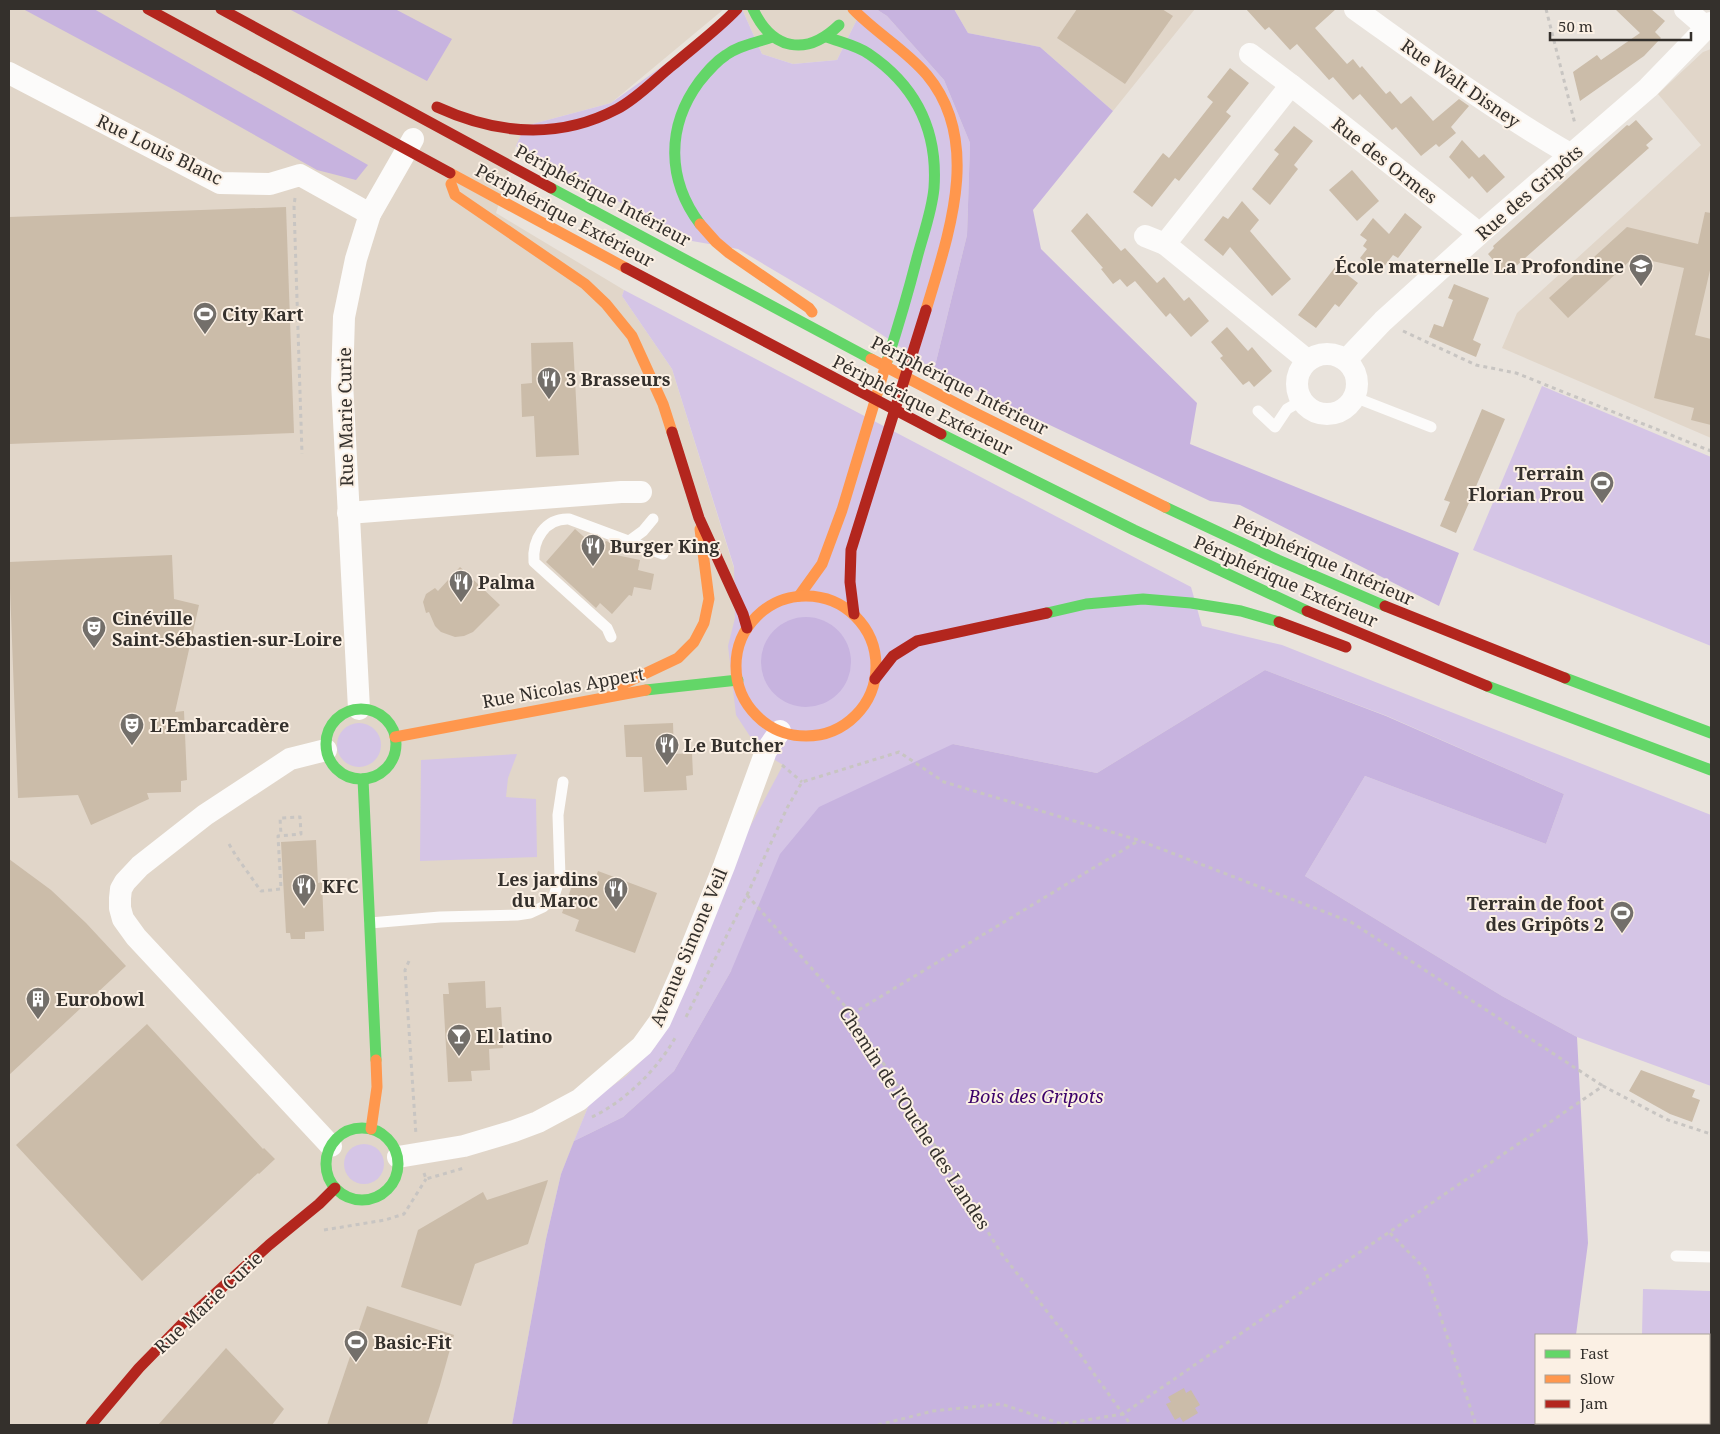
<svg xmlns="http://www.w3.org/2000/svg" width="1720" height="1434" font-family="'Noto Serif',serif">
<rect width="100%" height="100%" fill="#e9e3dc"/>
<!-- built -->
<g fill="#e1d6c9">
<polygon points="9,9 724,9 611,103 525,126 516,146 496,213 624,290 622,296 672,369 734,568 759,750 784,765 737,851 688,981 655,1047 626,1076 590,1102 561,1174 546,1239 512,1425 9,1425"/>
<polygon points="742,9 862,9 837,60 793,64 762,54"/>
<polygon points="954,9 1195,9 1113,111 1040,47 968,33"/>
<polygon points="1711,49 1711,438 1502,348 1517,313 1701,145 1658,94 1703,52"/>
</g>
<!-- green -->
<g fill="#d5c5e6">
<polygon points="742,9 762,54 793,64 837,60 862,9 876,9 887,16 944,80 970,143 967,235 934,370 875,330 738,249 692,241 516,146 525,126 611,103"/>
<polygon points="624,290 1191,587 1202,626 1282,645 1711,815 1711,1086 1577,1037 1502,996 1305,876 1365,776 1546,844 1564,794 1387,716 1265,670 1097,773 953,744 731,971 674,1071 623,1117 574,1141 590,1102 626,1076 655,1047 688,981 737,851 783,765 759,750 736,715 728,646 735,618 734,567 672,369 622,296"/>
<polygon points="1542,386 1711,457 1711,646 1473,550"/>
<circle cx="359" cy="745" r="22"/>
<polygon points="517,754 508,778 506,797 536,799 537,857 420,861 421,760"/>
<circle cx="364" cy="1164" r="20"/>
<polygon points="1643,1289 1711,1291 1711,1425 1639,1425 1639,1423 1709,1423 1709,1335 1642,1335"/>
</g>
<!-- forest -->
<g fill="#c7b3df">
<polygon points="23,9 94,9 368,165 356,180 317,170 178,92"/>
<polygon points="289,9 395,9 452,39 427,81"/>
<polygon points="876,9 954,9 968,33 1040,47 1113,111 1033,210 1041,249 1197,403 1190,444 1459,553 1439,606 1240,505 1210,501 934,370 967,235 970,143 944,80 887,16"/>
<circle cx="806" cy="662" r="45"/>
<polygon points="1265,670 1386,716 1564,794 1546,844 1365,776 1305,876 1502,996 1577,1037 1588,1243 1576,1335 1536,1335 1536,1423 1564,1423 1564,1425 512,1425 546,1239 561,1174 574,1141 623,1117 674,1071 731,971 780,854 819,807 953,744 1097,773"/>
</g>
<!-- building -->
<g fill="#cbbca9">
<polygon points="1077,9 1162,9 1173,16 1125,84 1057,38"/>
<polygon points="1246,9 1336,9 1315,28 1347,64 1353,59 1360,68 1362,66 1386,94 1390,91 1401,104 1411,96 1433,121 1459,99 1469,106 1451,127 1456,133 1439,147 1436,144 1421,156 1396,127 1392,130 1360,94 1353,100 1333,77 1329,80 1297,44 1290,50 1269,27 1265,30"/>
<polygon points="1615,9 1651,9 1665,21 1655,32 1661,38 1644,56 1580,101 1573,72 1597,55 1601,60 1640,33"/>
<polygon points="1230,68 1249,83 1226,112 1231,116 1179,181 1175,178 1152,207 1133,192 1163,153 1169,158 1213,102 1207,97"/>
<polygon points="1636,120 1653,139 1646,145 1649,148 1506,275 1488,254 1494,248 1493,246 1627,125 1629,126"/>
<polygon points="1294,126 1313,141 1294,165 1298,169 1270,205 1252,189 1279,154 1274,150"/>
<polygon points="1462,140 1479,158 1484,154 1505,177 1487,193 1472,176 1469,179 1449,157"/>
<polygon points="1352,170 1379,201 1357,221 1329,190"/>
<polygon points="1242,201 1259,220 1250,231 1291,279 1272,296 1230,247 1223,256 1204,240 1223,216 1228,219"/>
<polygon points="286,207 294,433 9,444 9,217"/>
<polygon points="1705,212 1711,213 1711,266 1695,335 1711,339 1711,425 1691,420 1694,408 1654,398 1684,268 1634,257 1568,318 1549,298 1627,227 1698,244"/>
<polygon points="1087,213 1121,251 1125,248 1157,283 1164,277 1184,301 1189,297 1209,321 1191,337 1170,313 1166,317 1135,281 1127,287 1120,279 1113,284 1101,269 1103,268 1071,231"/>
<polygon points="1405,213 1422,227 1398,258 1393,255 1379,273 1360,258 1367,249 1363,246 1367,240 1360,235 1373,218 1389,234"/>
<polygon points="1336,266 1358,283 1339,307 1335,304 1316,328 1298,315"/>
<polygon points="1454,284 1489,298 1473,340 1481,344 1476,357 1429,337 1434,324 1443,327 1453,300 1448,298"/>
<polygon points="1227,327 1248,351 1252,347 1272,371 1254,387 1249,381 1243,385 1220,358 1223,356 1211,342"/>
<polygon points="573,342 579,455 536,457 534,416 522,417 521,384 532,383 531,343"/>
<polygon points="1482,409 1505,419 1456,533 1440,526 1450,502 1444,500"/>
<polygon points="575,529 599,550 606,541 613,543 616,555 640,560 638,570 654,574 651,590 634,587 632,596 629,595 612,614 600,603 596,608 546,562"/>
<polygon points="172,555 174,599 199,605 175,712 184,711 187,780 181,781 181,792 147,793 149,799 91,825 78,795 18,798 9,562"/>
<polygon points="460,567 500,605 473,632 464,636 455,637 441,632 435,626 429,612 426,613 423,602 426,594 435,588 438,591"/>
<polygon points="673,723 674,754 692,753 693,775 686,776 687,790 644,792 642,757 626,757 624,725"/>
<polygon points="316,840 318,883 322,882 324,931 305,932 305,939 291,939 290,933 286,933 281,842"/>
<polygon points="9,859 51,890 86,923 126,966 9,1075"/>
<polygon points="598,871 657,893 635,953 575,931 579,920 562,913 576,875 594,882"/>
<polygon points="485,981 486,1008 501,1007 503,1048 489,1049 490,1070 471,1071 472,1081 448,1082 443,994 449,994 448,983"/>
<polygon points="147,1024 263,1149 264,1148 275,1159 259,1174 258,1173 142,1281 16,1145"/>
<polygon points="1641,1070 1695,1090 1692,1097 1700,1100 1692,1122 1670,1114 1629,1091"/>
<polygon points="548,1180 528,1244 475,1264 461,1306 401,1287 418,1230 483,1192 487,1200"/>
<polygon points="367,1306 454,1335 440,1385 427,1425 327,1425"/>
<polygon points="226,1348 284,1409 272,1425 158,1425"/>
<polygon points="1184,1388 1186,1393 1191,1390 1200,1405 1195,1408 1198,1413 1183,1422 1180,1417 1175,1420 1166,1404 1171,1402 1168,1397"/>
</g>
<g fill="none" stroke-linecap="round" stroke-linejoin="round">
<!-- path -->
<g stroke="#c8c5c2" stroke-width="3" stroke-dasharray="4 4" stroke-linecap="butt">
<polyline points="1546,9 1575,124"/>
<polyline points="295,198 294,206 302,454"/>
<polyline points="1403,331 1476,365 1516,373 1711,451"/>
<polyline points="782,765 802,782"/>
<polyline points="229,844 236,856 261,891 281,889 278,836 301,834 300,817 280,818 281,835"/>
<polyline points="747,895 852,1014 911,1107 1001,1253 1071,1342 1131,1425"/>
<polyline points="409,961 405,970 416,1135"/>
<polyline points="852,1014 1138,841"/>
<polyline points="686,1017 747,895 787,808 802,782 899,752 944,782 1138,840 1351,922 1603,1086"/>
<path d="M592,1117C624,1102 658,1069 675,1038"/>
<polyline points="424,1173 426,1179 464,1168"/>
<polyline points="324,1230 385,1220 404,1214 426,1179"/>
<polyline points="1390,1233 1425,1269 1476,1425"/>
<polyline points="878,1425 933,1411 1001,1404 1062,1424 1123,1414 1603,1086 1668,1120 1711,1134"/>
</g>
<!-- lane -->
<g stroke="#fcfbfa" stroke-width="11">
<polyline points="1354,397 1431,427"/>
<polyline points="1258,411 1275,427 1287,409 1301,401"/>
<polyline points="628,542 643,531 653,519"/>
<path d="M611,637L607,628L534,562C532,540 545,518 569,519L663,554"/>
<polyline points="370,923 440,917 517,915 530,913 543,907 554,896 560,877 558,815 563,782"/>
<polyline points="1676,1256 1711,1257"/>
</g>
<!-- street -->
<g stroke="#fcfbfa" stroke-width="22">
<path d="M1355,9C1425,59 1495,111 1570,154"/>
<polyline points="1685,9 1707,28"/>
<polyline points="1250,54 1291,85"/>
<polyline points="9,73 220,183 270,184 300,175 370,214"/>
<polyline points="1145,236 1165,244"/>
<circle cx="1327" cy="384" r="30"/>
<polyline points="1307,360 1165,244 1291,85 1471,227 1478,235"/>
<polyline points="1346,360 1383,321 1478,235 1648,88 1711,23"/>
<polyline points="348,513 621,492 641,492"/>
<polyline points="359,709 342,382 344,317 356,259 370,214 413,139"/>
<polyline points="326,750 290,759 205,815 140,866 125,882 121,889 120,898 120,908 123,919 136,937 331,1146"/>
<polyline points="398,1157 464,1146 514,1131 538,1122 579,1100 642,1046 660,1021 680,976 724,866 766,751 780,731"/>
</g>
<!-- fast -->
<g stroke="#63d668" stroke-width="11">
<path d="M753,9C772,50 806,57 839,25"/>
<path d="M827,37C840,42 858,46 869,54C916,86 938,131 934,188C932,211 923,235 917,258C908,293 898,327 887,361"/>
<polyline points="551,188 871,359"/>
<path d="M700,224C667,180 666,127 699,82C707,72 715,62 726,55C739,45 756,43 772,37"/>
<polyline points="941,434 1134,530 1307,611"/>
<polyline points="1165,507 1278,560 1385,606"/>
<polyline points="1047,613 1086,604 1143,599 1191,603 1241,611 1279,622"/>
<polyline points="1565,678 1711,733"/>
<polyline points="1487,686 1711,770"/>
<polyline points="646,690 738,680"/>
<circle cx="361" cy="744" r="35"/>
<polyline points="363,779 376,1060"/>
<circle cx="362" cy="1164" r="36"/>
</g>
<!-- slow -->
<g stroke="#ff974d" stroke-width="11">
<path d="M853,9C876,33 906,50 927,75C983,142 948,236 926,310"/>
<polyline points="450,173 626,268"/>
<polyline points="451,184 455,195 585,284 606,304 632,336 663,404 672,432"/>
<polyline points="700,224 716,242 729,253 809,308 812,312"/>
<polyline points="871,359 965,408 1165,507"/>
<polyline points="799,596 822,564 842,510 887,361"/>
<circle cx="806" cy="666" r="70"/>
<polyline points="621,685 678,658 694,642 704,623 709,599 700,529"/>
<polyline points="395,737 646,690"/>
<polyline points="371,1129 377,1087 376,1060"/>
</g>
<!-- jam -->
<g stroke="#b3261e" stroke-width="11">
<polyline points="148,9 450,173"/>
<polyline points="221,9 551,188"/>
<path d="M437,107C496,134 558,140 617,109C638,98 655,79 674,64C695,46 718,29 737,9"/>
<polyline points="626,268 941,434"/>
<polyline points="672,432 699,518 743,614 747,628"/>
<polyline points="1385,606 1565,678"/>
<polyline points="1307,611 1487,686"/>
<polyline points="854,614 850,582 851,550 926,310"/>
<polyline points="1279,622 1346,647"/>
<polyline points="875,679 893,656 917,641 1047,613"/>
<polyline points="91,1425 139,1368 185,1321 269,1245 319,1204 335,1188"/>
</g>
</g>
<!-- icons -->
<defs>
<symbol id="school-pin" viewBox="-11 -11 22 30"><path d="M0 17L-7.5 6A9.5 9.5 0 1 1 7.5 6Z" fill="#736f6a" stroke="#fbf0e4"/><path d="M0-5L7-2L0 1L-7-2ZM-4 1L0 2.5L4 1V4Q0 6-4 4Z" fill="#fff"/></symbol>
<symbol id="stadium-pin" viewBox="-11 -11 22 30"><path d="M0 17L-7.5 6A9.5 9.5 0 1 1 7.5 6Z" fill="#736f6a" stroke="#fbf0e4"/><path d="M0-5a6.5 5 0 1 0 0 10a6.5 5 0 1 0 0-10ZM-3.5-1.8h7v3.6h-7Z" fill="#fff"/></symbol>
<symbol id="restaurant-pin" viewBox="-11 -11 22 30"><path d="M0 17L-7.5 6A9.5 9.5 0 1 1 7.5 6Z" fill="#736f6a" stroke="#fbf0e4"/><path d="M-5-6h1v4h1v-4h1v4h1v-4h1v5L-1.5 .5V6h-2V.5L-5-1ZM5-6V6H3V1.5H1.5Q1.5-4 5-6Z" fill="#fff"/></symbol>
<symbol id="theatre-pin" viewBox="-11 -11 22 30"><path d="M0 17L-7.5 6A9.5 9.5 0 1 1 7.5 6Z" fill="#736f6a" stroke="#fbf0e4"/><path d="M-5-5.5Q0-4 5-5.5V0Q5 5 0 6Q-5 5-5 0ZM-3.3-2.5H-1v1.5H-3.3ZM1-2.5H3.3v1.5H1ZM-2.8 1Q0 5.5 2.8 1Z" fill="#fff"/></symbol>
<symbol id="building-pin" viewBox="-11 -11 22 30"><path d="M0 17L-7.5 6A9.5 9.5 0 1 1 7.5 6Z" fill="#736f6a" stroke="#fbf0e4"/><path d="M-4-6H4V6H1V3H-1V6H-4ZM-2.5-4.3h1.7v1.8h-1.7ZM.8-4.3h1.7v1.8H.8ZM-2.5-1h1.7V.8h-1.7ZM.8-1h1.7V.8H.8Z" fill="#fff"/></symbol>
<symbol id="bar-pin" viewBox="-11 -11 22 30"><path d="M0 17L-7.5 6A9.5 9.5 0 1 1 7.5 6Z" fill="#736f6a" stroke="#fbf0e4"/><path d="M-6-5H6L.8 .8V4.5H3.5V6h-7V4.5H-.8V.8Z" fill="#fff"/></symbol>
</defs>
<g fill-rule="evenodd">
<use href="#school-pin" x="1627" y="252" width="28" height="38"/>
<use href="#stadium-pin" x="191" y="300" width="28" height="38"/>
<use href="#restaurant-pin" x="535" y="365" width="28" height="38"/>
<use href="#stadium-pin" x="1588" y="469" width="28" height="38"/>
<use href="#restaurant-pin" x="579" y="532" width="28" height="38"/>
<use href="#restaurant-pin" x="447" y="568" width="28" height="38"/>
<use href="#theatre-pin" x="80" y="614" width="28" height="38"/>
<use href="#theatre-pin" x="118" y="711" width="28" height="38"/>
<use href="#restaurant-pin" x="653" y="731" width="28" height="38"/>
<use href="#restaurant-pin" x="290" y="872" width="28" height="38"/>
<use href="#restaurant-pin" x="602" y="875" width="28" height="38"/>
<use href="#stadium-pin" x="1608" y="899" width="28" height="38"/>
<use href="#building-pin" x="24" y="985" width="28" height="38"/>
<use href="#bar-pin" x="445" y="1022" width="28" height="38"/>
<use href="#stadium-pin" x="342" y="1328" width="28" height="38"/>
</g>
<g text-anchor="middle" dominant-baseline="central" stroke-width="4" stroke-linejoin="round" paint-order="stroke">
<!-- street labels -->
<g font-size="18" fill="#34302c" stroke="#fbf0e4">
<text transform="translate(1461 83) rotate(35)">Rue Walt Disney</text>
<text transform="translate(160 149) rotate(26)">Rue Louis Blanc</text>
<text transform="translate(1385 160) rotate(38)">Rue des Ormes</text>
<text transform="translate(1529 192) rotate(-41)">Rue des Gripôts</text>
<text transform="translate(603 195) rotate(28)">Périphérique Intérieur</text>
<text transform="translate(565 215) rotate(28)">Périphérique Extérieur</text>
<text transform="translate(960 385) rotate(27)">Périphérique Intérieur</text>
<text transform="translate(923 405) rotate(27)">Périphérique Extérieur</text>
<text transform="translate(345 417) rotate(-91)">Rue Marie Curie</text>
<text transform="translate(1324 560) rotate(24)">Périphérique Intérieur</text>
<text transform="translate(1286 581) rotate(24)">Périphérique Extérieur</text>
<text transform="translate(563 687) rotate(-10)">Rue Nicolas Appert</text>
<text transform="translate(688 947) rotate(-67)">Avenue Simone Veil</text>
<text transform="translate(915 1118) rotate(57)">Chemin de l'Ouche des Landes</text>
<text transform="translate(208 1302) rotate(-43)">Rue Marie Curie</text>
</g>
<!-- poi labels -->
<g font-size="18" font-weight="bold" fill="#34302c" stroke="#fbf0e4" text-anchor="start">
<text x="1624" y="266" text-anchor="end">École maternelle La Profondine</text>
<text x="222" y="314">City Kart</text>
<text x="566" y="379">3 Brasseurs</text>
<text x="1584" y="473" text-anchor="end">Terrain<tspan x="1584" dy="21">Florian Prou</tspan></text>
<text x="610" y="546">Burger King</text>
<text x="478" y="582">Palma</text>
<text x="112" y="618">Cinéville<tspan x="112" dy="21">Saint-Sébastien-sur-Loire</tspan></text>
<text x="150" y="725">L'Embarcadère</text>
<text x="684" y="745">Le Butcher</text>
<text x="598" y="879" text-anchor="end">Les jardins<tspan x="598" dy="21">du Maroc</tspan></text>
<text x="322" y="886">KFC</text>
<text x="1604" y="903" text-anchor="end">Terrain de foot<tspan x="1604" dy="21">des Gripôts 2</tspan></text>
<text x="56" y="999">Eurobowl</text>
<text x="476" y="1036">El latino</text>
<text x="374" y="1342">Basic-Fit</text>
</g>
<!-- park labels -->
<g font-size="18" font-style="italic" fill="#3b006a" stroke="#fbf0e4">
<text x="1036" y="1096">Bois des Gripots</text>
</g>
</g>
<!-- border -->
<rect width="1720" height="1434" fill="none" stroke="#34302c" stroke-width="20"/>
<!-- legend -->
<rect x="1535" y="1334" width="175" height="90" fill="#fbf0e4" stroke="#aba39a"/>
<rect x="1545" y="1350" width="25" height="8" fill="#63d668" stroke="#aba39a"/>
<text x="1580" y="1359" font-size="15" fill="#34302c">Fast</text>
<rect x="1545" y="1375" width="25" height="8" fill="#ff974d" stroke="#aba39a"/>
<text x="1580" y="1384" font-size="15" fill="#34302c">Slow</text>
<rect x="1545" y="1400" width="25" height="8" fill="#b3261e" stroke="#aba39a"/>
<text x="1580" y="1409" font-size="15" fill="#34302c">Jam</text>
<!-- scale -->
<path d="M1550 32v8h141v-8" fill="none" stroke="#34302c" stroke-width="2.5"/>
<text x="1558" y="32" font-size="15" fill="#34302c" stroke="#fbf0e4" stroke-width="4" paint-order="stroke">50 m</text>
</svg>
